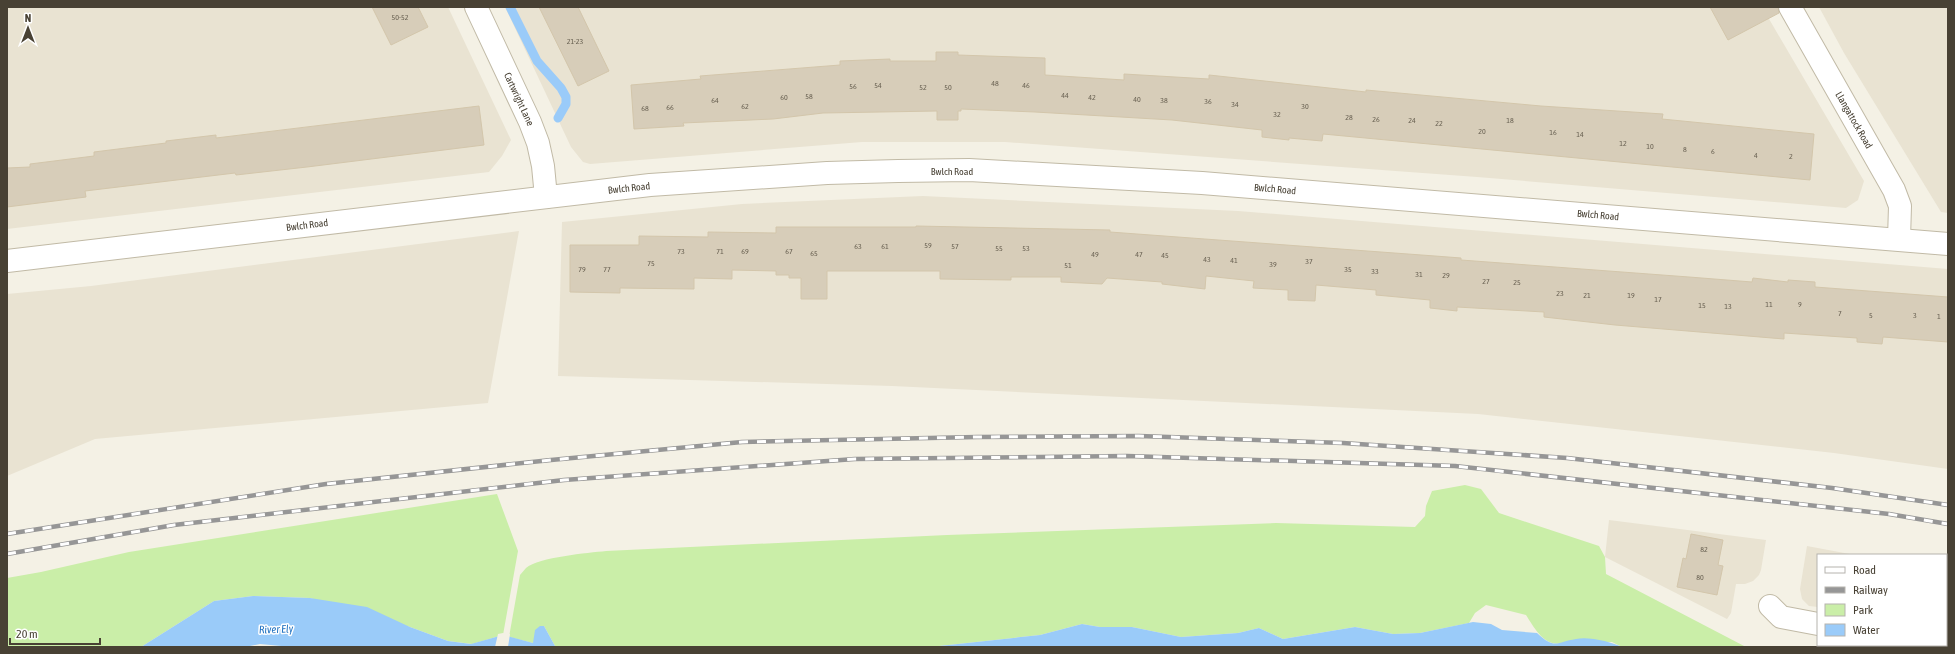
<svg xmlns="http://www.w3.org/2000/svg" width="1955" height="654" font-family="'Asap Condensed',sans-serif">
<rect width="100%" height="100%" fill="#f4f1e5"/>
<!-- residential -->
<g fill="#e9e3d2">
<polygon points="7,7 448,7 511,140 502,156 489,172 7,229"/>
<polygon points="505,7 1762,7 1864,181 1858,200 1846,208 1477,177 1005,142 862,142 590,164 583,162 571,147"/>
<polygon points="1819,7 1948,7 1948,213 1941,212 1844,53"/>
<polygon points="923,196 1238,211 1948,269 1948,469 1834,453 1478,414 892,386 558,376 562,222 742,204"/>
<polygon points="519,231 488,403 95,439 7,476 7,294 91,286"/>
<polygon points="1609,520 1766,540 1761,570 1759,575 1753,581 1745,584 1736,584 1731,613 1727,619 1605,557"/>
<polygon points="1807,546 1855,555 1818,555 1818,607 1809,606 1802,599 1800,589"/>
</g>
<!-- green -->
<g fill="#caeea8">
<path d="M1465,485L1481,489L1499,513L1599,546L1605,557L1606,574L1746,647H1622L1612,642H1566C1546,650 1535,629 1526,615L1486,605L1475,613L1469,623L1420,633L1393,634L1355,627L1283,639L1259,628L1238,633L1181,637L1132,627H1100L1082,624L1040,635L930,647H558L555,646L544,626L533,643L509,637L520,575C522,573 524,570 526,568C539,557 588,553 606,551L947,535L1276,523L1415,527L1425,516L1426,506L1432,491Z"/>
<polygon points="497,494 518,551 503,635 472,644 448,641 410,627 310,598 253,596 214,601 141,647 7,647 7,578 41,572 129,552"/>
</g>
<!-- water -->
<g fill="#9acbf9">
<polygon points="253,596 310,598 367,607 410,627 448,641 471,644 503,635 533,643 535,630 540,626 544,626 555,646 558,647 292,647 260,644 245,647 141,647 214,601"/>
<path d="M1473,622L1491,624L1502,630L1537,633C1555,650 1557,642 1576,639C1588,636 1612,642 1622,647H930L1040,635L1082,624L1100,627H1132L1181,637L1238,633L1259,628L1283,639L1355,627L1393,634L1420,633Z"/>
</g>
<!-- pier -->
<polygon fill="#f4f1e5" points="503,633 510,634 508,647 495,647 498,634"/>
<g fill="none" stroke-linecap="round" stroke-linejoin="round">
<!-- stream -->
<polyline stroke="#9acbf9" stroke-width="9" points="510,7 537,61 561,88 566,97 566,104 558,118"/>
</g>
<!-- building -->
<g fill="#d7cdb9" stroke="#d3c6ab">
<polygon points="372,7 418,7 428,27 391,45"/>
<polygon points="539,7 578,7 609,71 578,86"/>
<polygon points="1710,7 1778,7 1779,13 1728,40"/>
<polygon points="936,52 958,52 958,55 1045,58 1045,75 1124,80 1124,74 1209,79 1209,75 1366,92 1366,90 1541,106 1663,114 1662,119 1814,134 1810,180 1323,134 1322,141 1289,138 1289,140 1262,137 1262,130 1172,120 1035,112 961,109 961,111 958,111 958,120 937,120 937,111 823,113 773,119 683,123 684,126 634,129 631,85 701,79 700,76 840,65 840,61 890,59 890,61 936,61"/>
<polygon points="479,106 484,145 307,167 236,175 235,173 85,191 86,197 7,207 7,168 30,167 30,164 94,156 94,152 166,143 166,141 216,135 216,138"/>
<polygon points="916,226 1110,230 1110,232 1435,256 1461,258 1461,260 1689,277 1752,282 1753,278 1788,282 1788,280 1815,282 1815,287 1948,297 1948,342 1883,337 1882,344 1857,342 1857,338 1784,333 1784,339 1615,325 1544,317 1544,312 1457,307 1457,311 1430,308 1430,300 1376,295 1376,290 1316,285 1315,301 1288,300 1288,290 1253,288 1254,281 1206,276 1205,289 1162,284 1162,282 1107,278 1102,284 1061,282 1061,277 1011,277 1011,280 940,279 940,271 827,271 827,299 801,299 801,278 789,278 789,275 776,275 776,271 732,270 732,279 694,278 694,289 620,288 620,293 570,292 570,245 639,245 639,236 708,237 708,232 776,233 776,227 916,227"/>
<polygon points="1691,534 1723,540 1718,565 1723,566 1717,595 1677,587 1683,558 1686,559"/>
</g>
<g fill="none" stroke-linecap="round" stroke-linejoin="round">
<defs>
<g id="minor">
<polyline points="476,7 530,122 538,143 543,166 546,197"/>
<polyline points="1790,7 1894,190 1900,206 1899,239"/>
<polyline points="7,261 650,185 827,173 898,171 969,170 1202,183 1948,244"/>
<polyline points="1770,606 1781,617 1818,624"/>
<polyline points="1928,645 1939,647"/>
</g>
</defs>
<!-- minor casing -->
<use href="#minor" stroke="#c1baa6" stroke-width="24"/>
<!-- minor -->
<use href="#minor" stroke="#fff" stroke-width="22"/>
<defs>
<g id="rail">
<polyline points="7,534 326,484 551,460 742,442 977,437 1139,436 1343,443 1567,458 1832,488 1948,505"/>
<polyline points="7,554 174,525 564,480 855,459 1127,456 1455,466 1889,514 1948,524"/>
</g>
</defs>
<!-- rail casing -->
<use href="#rail" stroke="#969696" stroke-width="4.5"/>
<!-- rail -->
<use href="#rail" stroke="#fff" stroke-width="3" stroke-dasharray="9" stroke-linecap="butt"/>
</g>
<g text-anchor="middle" dominant-baseline="central" stroke-width="3" stroke-linejoin="round" paint-order="stroke">
<!-- number labels -->
<g font-size="8" fill="#6c6455">
<text x="400" y="17">50-52</text>
<text x="575" y="41">21-23</text>
<text x="995" y="83">48</text>
<text x="878" y="85">54</text>
<text x="1026" y="85">46</text>
<text x="853" y="86">56</text>
<text x="923" y="87">52</text>
<text x="948" y="87">50</text>
<text x="1065" y="95">44</text>
<text x="809" y="96">58</text>
<text x="784" y="97">60</text>
<text x="1092" y="97">42</text>
<text x="1137" y="99">40</text>
<text x="715" y="100">64</text>
<text x="1164" y="100">38</text>
<text x="1208" y="101">36</text>
<text x="1235" y="104">34</text>
<text x="745" y="106">62</text>
<text x="1305" y="106">30</text>
<text x="670" y="107">66</text>
<text x="645" y="108">68</text>
<text x="1277" y="114">32</text>
<text x="1349" y="117">28</text>
<text x="1376" y="119">26</text>
<text x="1412" y="120">24</text>
<text x="1510" y="120">18</text>
<text x="1439" y="123">22</text>
<text x="1482" y="131">20</text>
<text x="1553" y="132">16</text>
<text x="1580" y="134">14</text>
<text x="1623" y="143">12</text>
<text x="1650" y="146">10</text>
<text x="1685" y="149">8</text>
<text x="1713" y="151">6</text>
<text x="1756" y="155">4</text>
<text x="1791" y="156">2</text>
<text x="928" y="245">59</text>
<text x="858" y="246">63</text>
<text x="885" y="246">61</text>
<text x="955" y="246">57</text>
<text x="999" y="248">55</text>
<text x="1026" y="248">53</text>
<text x="681" y="251">73</text>
<text x="720" y="251">71</text>
<text x="745" y="251">69</text>
<text x="789" y="251">67</text>
<text x="814" y="253">65</text>
<text x="1095" y="254">49</text>
<text x="1139" y="254">47</text>
<text x="1165" y="255">45</text>
<text x="1207" y="259">43</text>
<text x="1234" y="260">41</text>
<text x="1309" y="261">37</text>
<text x="651" y="263">75</text>
<text x="1273" y="264">39</text>
<text x="1068" y="265">51</text>
<text x="582" y="269">79</text>
<text x="607" y="269">77</text>
<text x="1348" y="269">35</text>
<text x="1375" y="271">33</text>
<text x="1419" y="274">31</text>
<text x="1446" y="275">29</text>
<text x="1486" y="281">27</text>
<text x="1517" y="282">25</text>
<text x="1560" y="293">23</text>
<text x="1587" y="295">21</text>
<text x="1631" y="295">19</text>
<text x="1658" y="299">17</text>
<text x="1769" y="304">11</text>
<text x="1800" y="304">9</text>
<text x="1702" y="305">15</text>
<text x="1728" y="306">13</text>
<text x="1840" y="313">7</text>
<text x="1871" y="315">5</text>
<text x="1915" y="315">3</text>
<text x="1939" y="316">1</text>
<text x="1704" y="549">82</text>
<text x="1700" y="577">80</text>
</g>
<!-- street labels -->
<g font-size="10" fill="#484134" stroke="#fff">
<text transform="translate(519 99) rotate(65)">Cartwright Lane</text>
<text transform="translate(1854 120) rotate(60)">Llangattock Road</text>
<text x="952" y="171">Bwlch Road</text>
<text transform="translate(629 188) rotate(-6)">Bwlch Road</text>
<text transform="translate(1275 189) rotate(5)">Bwlch Road</text>
<text transform="translate(1598 215) rotate(5)">Bwlch Road</text>
<text transform="translate(307 225) rotate(-7)">Bwlch Road</text>
</g>
<!-- water labels -->
<g font-size="11" font-style="italic" fill="#2071c0" stroke="#fff">
<text transform="translate(276 629) rotate(-2)">River Ely</text>
</g>
</g>
<!-- border -->
<rect width="1955" height="654" fill="none" stroke="#484134" stroke-width="16"/>
<!-- legend -->
<rect x="1817" y="554" width="130" height="92" fill="#ffffff" stroke="#b6b3ae"/>
<rect x="1825" y="567" width="20" height="6" fill="#ffffff" stroke="#b6b3ae"/>
<text x="1853" y="574" font-size="12" fill="#484134">Road</text>
<rect x="1825" y="587" width="20" height="6" fill="#969696" stroke="#b6b3ae"/>
<text x="1853" y="594" font-size="12" fill="#484134">Railway</text>
<rect x="1825" y="604" width="20" height="12" fill="#caeea8" stroke="#b6b3ae"/>
<text x="1853" y="614" font-size="12" fill="#484134">Park</text>
<rect x="1825" y="624" width="20" height="12" fill="#9acbf9" stroke="#b6b3ae"/>
<text x="1853" y="634" font-size="12" fill="#484134">Water</text>
<!-- north arrow -->
<g transform="translate(28 28)" stroke="#ffffff" stroke-width="3" paint-order="stroke">
<path d="M0-3L7 15L0 10L-7 15Z" fill="#484134"/>
<text y="-6" font-size="11" font-weight="bold" text-anchor="middle" fill="#484134">N</text>
</g>
<!-- scale -->
<path d="M10 638v6h90v-6" fill="none" stroke="#484134" stroke-width="2"/>
<text x="16" y="638" font-size="12" fill="#484134" stroke="#ffffff" stroke-width="3" paint-order="stroke">20 m</text>
</svg>
